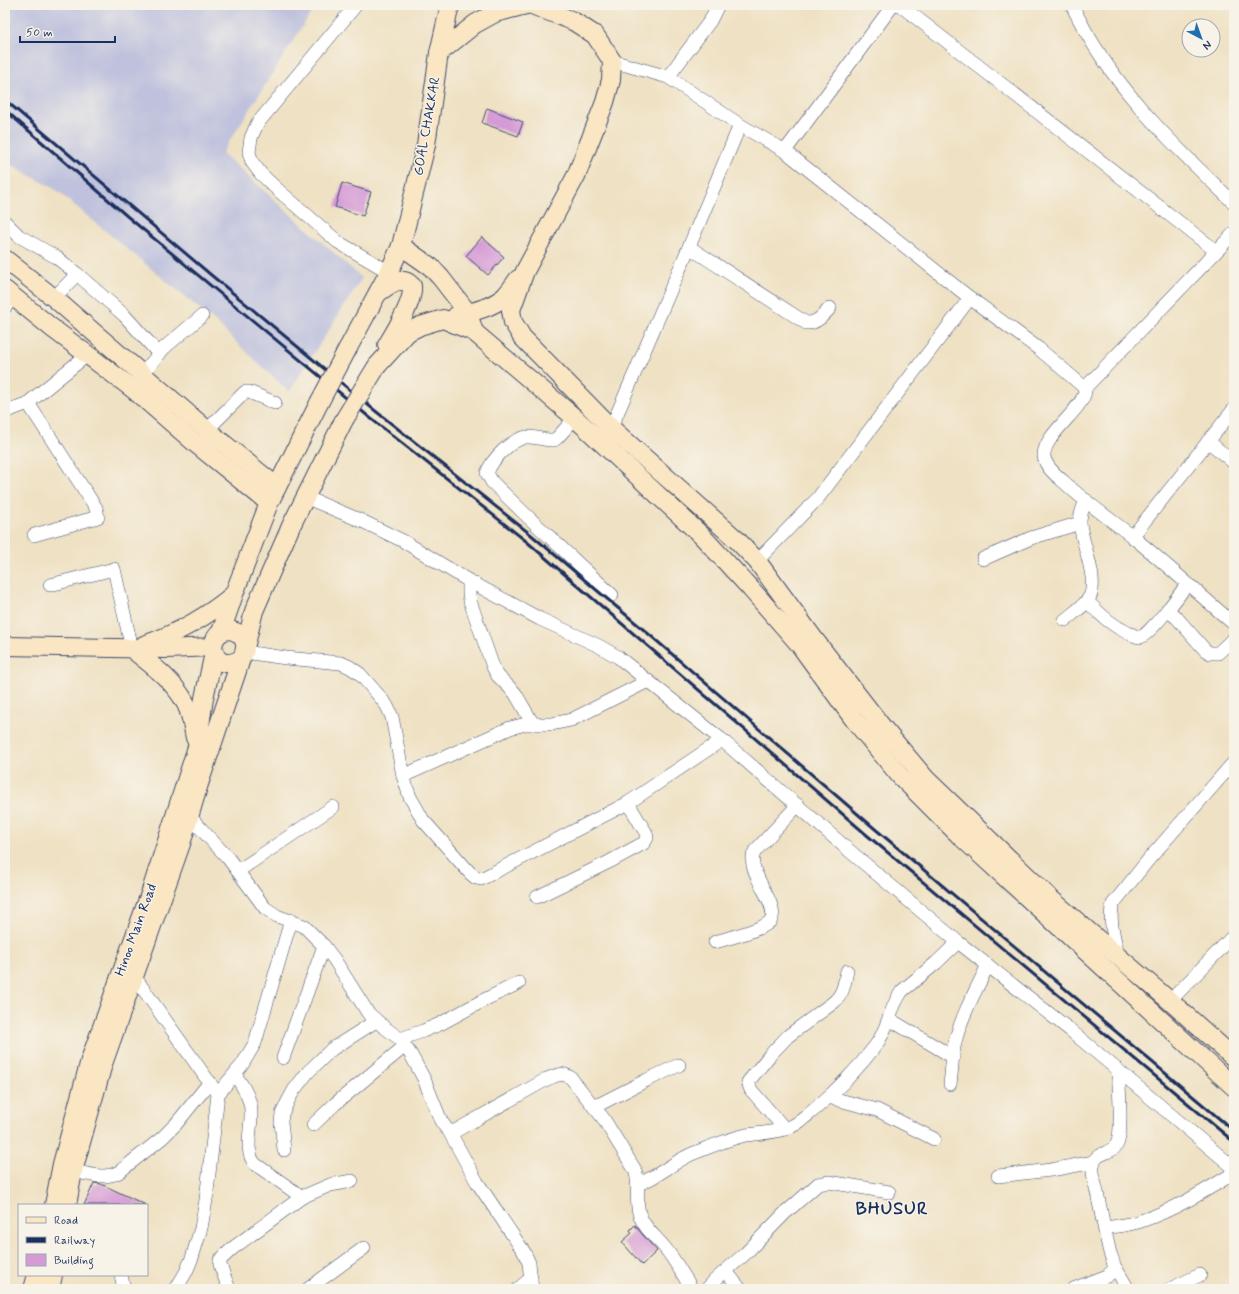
<svg xmlns="http://www.w3.org/2000/svg" width="1239" height="1294" font-family="Mynerve,sans-serif">
<rect width="100%" height="100%" fill="#f7f3e8"/>
<filter id="ink" filterUnits="userSpaceOnUse"><feTurbulence type="fractalNoise" baseFrequency=".025" numOctaves="2"/><feDisplacementMap in="SourceGraphic" scale="8" xChannelSelector="R" yChannelSelector="G"/><feConvolveMatrix kernelMatrix="1 2 1 2 8 2 1 2 1" color-interpolation-filters="sRGB"/></filter>
<filter id="wash" filterUnits="userSpaceOnUse"><feTurbulence type="fractalNoise" baseFrequency=".012" numOctaves="4" result="noise"/><feDisplacementMap in="SourceGraphic" scale="16" xChannelSelector="R" yChannelSelector="G"/><feGaussianBlur stdDeviation="0.9" result="paint"/><feColorMatrix in="noise" values="0 0 0 0 0 0 0 0 0 0 0 0 0 0 0 0 0 1.4 0 .05"/><feComposite in="paint" operator="in"/></filter>
<g filter="url(#wash)">
<rect width="100%" height="100%" fill="#efe1c3"/>
<!-- industrial -->
<polygon fill="#c0c2dd" points="5,5 316,5 222,153 362,278 289,392 212,319 56,190 5,161"/>
<g id="blocks">
<!-- building -->
<g fill="#d59bd6">
<polygon points="487,108 523,122 518,136 482,123"/>
<polygon points="342,183 371,192 363,216 335,207"/>
<polygon points="482,237 504,257 488,275 466,256"/>
<polygon points="94,1183 101,1184 146,1205 84,1205"/>
<polygon points="635,1225 642,1234 657,1251 642,1265 622,1242 632,1233 630,1230"/>
</g>
</g>
</g>
<g filter="url(#ink)">
<use href="#blocks" fill-opacity="0" stroke="#3b4a6d" stroke-width="1"/>
<g fill="none" stroke-linecap="round" stroke-linejoin="round">
<defs>
<g id="street">
<polyline points="356,5 257,124 251,138 249,152 252,162 261,174 278,190 338,242 389,272"/>
<polyline points="900,5 1216,251"/>
<path d="M1072,5C1109,84 1172,144 1234,203"/>
<path d="M612,61L668,77L740,125L785,151L970,298L1039,349L1064,370L1085,388C1088,406 1043,434 1044,456C1045,467 1057,476 1064,482C1085,502 1110,519 1133,537C1167,565 1200,595 1234,624"/>
<polyline points="668,77 710,21 718,5"/>
<polyline points="785,151 893,5"/>
<polyline points="5,222 19,236 56,257 77,274 124,315 159,354"/>
<path d="M689,247L806,323C817,324 823,315 830,308"/>
<polyline points="54,298 77,274"/>
<polyline points="5,307 14,297"/>
<polyline points="143,373 164,348 202,316"/>
<polyline points="1085,388 1234,233"/>
<polyline points="5,412 28,403"/>
<path d="M575,418L557,438L554,440C545,441 535,436 526,437C511,440 492,459 487,473L492,482L527,516L612,595"/>
<polyline points="611,428 689,247 740,125"/>
<polyline points="207,430 245,392 249,392 275,403"/>
<polyline points="1208,441 1234,463"/>
<polyline points="305,497 362,521 403,541 469,581 540,619 599,646 618,657 722,740 852,853 958,942 1070,1030 1234,1168"/>
<polyline points="34,535 98,517 96,508 28,403 87,355"/>
<polyline points="1132,537 1234,409"/>
<polyline points="983,559 1031,538 1080,523"/>
<polyline points="757,561 818,498 970,298"/>
<polyline points="469,581 469,593 470,601 493,667 498,676 515,693 533,724"/>
<polyline points="50,585 114,569 132,649"/>
<path d="M1087,601C1099,614 1111,625 1128,633C1132,634 1136,637 1140,637C1149,636 1181,593 1187,584"/>
<polyline points="1167,610 1177,618 1205,650 1210,653 1218,653 1234,638"/>
<path d="M1065,620C1073,613 1087,605 1091,594C1097,576 1082,543 1080,524C1079,516 1083,508 1086,500"/>
<polyline points="245,652 286,658 341,663 350,667 360,674 380,697 387,706 392,717 403,776 410,797 417,809 423,820 470,873 476,878 481,879 628,803 646,833 647,838 644,843 609,862 537,897"/>
<polyline points="403,776 510,728 526,724 552,724 571,720 648,681"/>
<polyline points="628,803 722,740"/>
<path d="M190,817L228,858L265,908L277,916L304,926L324,946L334,959L368,1013L384,1027L400,1039L405,1046L411,1055L424,1079L441,1121L446,1128L451,1132L457,1130L547,1079C556,1076 562,1071 571,1078L603,1118L635,1170C641,1185 634,1201 640,1216C644,1228 657,1238 665,1248C675,1260 683,1275 692,1289"/>
<polyline points="238,871 333,807"/>
<path d="M715,942C725,939 766,929 771,920C780,905 748,874 753,857C753,855 754,853 755,851L798,805"/>
<path d="M1118,956C1115,940 1108,919 1113,904L1149,859L1234,762"/>
<polyline points="134,976 214,1089"/>
<polyline points="1170,1001 1234,935"/>
<polyline points="889,1019 953,1057"/>
<polyline points="400,1039 423,1031 440,1024 486,999 519,983"/>
<polyline points="283,1058 324,946"/>
<path d="M235,1075C241,1083 247,1093 250,1103C255,1121 242,1149 255,1164L302,1197"/>
<path d="M950,1084C952,1070 952,1055 955,1042C962,1015 976,990 988,965"/>
<polyline points="828,1097 877,1110 934,1139"/>
<polyline points="594,1107 647,1080 679,1065"/>
<polyline points="313,1125 335,1104 405,1046"/>
<path d="M785,1129L751,1090L748,1082L770,1055L788,1036L834,1002C844,993 844,984 847,971"/>
<polyline points="449,1131 477,1182 524,1252 529,1263 532,1289"/>
<polyline points="284,1150 281,1122 282,1114 288,1101 294,1090 308,1072 332,1049 376,1021"/>
<path d="M73,1171C90,1174 104,1180 119,1172L162,1138L176,1124L210,1082"/>
<polyline points="998,1176 1051,1170 1094,1162"/>
<path d="M638,1184C659,1177 674,1161 694,1153C710,1147 728,1139 746,1135C760,1133 776,1133 790,1127C800,1123 807,1115 815,1109C837,1090 858,1069 876,1045C888,1029 890,1007 902,991L936,963L958,942"/>
<path d="M1105,1228C1117,1226 1129,1225 1141,1221C1174,1210 1205,1191 1234,1173"/>
<polyline points="1115,1267 1128,1289"/>
<polyline points="726,1271 740,1289"/>
<polyline points="121,1275 124,1289"/>
<polyline points="176,1289 186,1272 192,1258 201,1228 206,1200 218,1094 242,1065 255,1043 291,920"/>
<polyline points="229,1289 220,1265 220,1260 233,1248 302,1197 330,1185 352,1181"/>
<polyline points="308,1289 364,1248"/>
<polyline points="518,1289 531,1278"/>
<polyline points="707,1289 714,1281 746,1253 784,1214 818,1184 829,1182 889,1192"/>
<path d="M1073,1289L1107,1276L1114,1270C1115,1264 1112,1259 1110,1253C1105,1233 1101,1212 1097,1192C1095,1184 1092,1174 1093,1165C1094,1152 1113,1154 1117,1144C1123,1132 1119,1085 1118,1070"/>
<polyline points="1170,1289 1200,1275"/>
</g>
<g id="secondary">
<polyline points="532,5 573,21 595,35 612,61 611,80 605,102 576,176 525,271 511,310 513,322 522,337 611,428 737,540 757,561 814,639 883,728 926,779 1051,899 1170,1001 1234,1058"/>
<polyline points="439,53 475,24 495,13 526,5"/>
<polyline points="401,246 431,267 441,278 468,313 474,332"/>
<polyline points="5,259 54,298 207,430 277,487"/>
<polyline points="5,290 52,328 133,389 195,443 269,503"/>
<path d="M378,293C388,286 401,274 412,286C414,301 395,332 387,345"/>
<path d="M456,316C472,312 491,308 504,297C509,292 514,285 518,279"/>
<polyline points="348,348 389,272 401,246 426,145 439,53 450,5"/>
<polyline points="377,366 408,332 420,326 443,319 474,332 575,418 702,536 751,589 799,644 855,721 900,776 959,835 1234,1087"/>
<polyline points="221,632 234,594 269,503 319,403"/>
<polyline points="246,644 254,611 291,526 344,420"/>
<path d="M144,645C178,633 207,617 234,594"/>
<polyline points="5,646 167,649 213,647"/>
<path d="M132,649C151,664 175,682 186,704C191,714 193,727 195,738"/>
<polyline points="54,1205 62,1164 90,1060 151,891 197,747 204,698 214,653"/>
<path d="M67,1205L73,1171L103,1064L181,844L199,784L241,659C257,633 221,619 214,642C213,645 213,647 214,651C218,666 230,665 241,659"/>
<polyline points="33,1289 37,1275"/>
<polyline points="50,1289 53,1275"/>
</g>
</defs>
<!-- street casing -->
<use href="#street" stroke="#3b4a6d" stroke-width="14"/>
<!-- secondary casing -->
<use href="#secondary" stroke="#3b4a6d" stroke-width="20"/>
<!-- street -->
<use href="#street" stroke="#fff" stroke-width="13"/>
<!-- secondary -->
<use href="#secondary" stroke="#fbe6c4" stroke-width="18"/>
<!-- rail -->
<g stroke="#1b2f5e" stroke-width="3">
<polyline points="5,100 211,275 373,409 529,533 644,630 874,828 1234,1131"/>
<polyline points="5,110 128,217 369,417 526,541 868,836 1234,1142"/>
</g>
<defs>
<g id="secondary-bridge">
<polyline points="319,403 348,348"/>
<polyline points="344,420 377,366"/>
</g>
</defs>
<!-- secondary-bridge casing -->
<use href="#secondary-bridge" stroke="#3b4a6d" stroke-width="20" stroke-linecap="butt"/>
<!-- secondary-bridge -->
<use href="#secondary-bridge" stroke="#fbe6c4" stroke-width="18"/>
</g>
</g>
<g text-anchor="middle" dominant-baseline="central" stroke-width="3" stroke-linejoin="round" paint-order="stroke">
<!-- street labels -->
<g font-size="14" fill="#1b2f5e" stroke="#f7f3e8">
<text transform="translate(427 126) rotate(-80)">GOAL CHAKKAR</text>
<text transform="translate(136 930) rotate(-70)">Hinoo Main Road</text>
</g>
<!-- district labels -->
<g font-size="18" font-weight="bold" letter-spacing="1" fill="#1b2f5e" stroke="#f7f3e8">
<text x="892" y="1209">BHUSUR</text>
</g>
</g>
<!-- margin -->
<rect width="1239" height="1294" fill="none" stroke="#f7f3e8" stroke-width="20"/>
<!-- legend -->
<rect x="18" y="1204" width="130" height="72" fill="#f7f3e8" stroke="#9fa5b1"/>
<rect x="26" y="1217" width="20" height="6" fill="#fbe6c4" stroke="#9fa5b1"/>
<text x="54" y="1224" font-size="12" fill="#1b2f5e">Road</text>
<rect x="26" y="1237" width="20" height="6" fill="#1b2f5e" stroke="#9fa5b1"/>
<text x="54" y="1244" font-size="12" fill="#1b2f5e">Railway</text>
<rect x="26" y="1254" width="20" height="12" fill="#d59bd6" stroke="#9fa5b1"/>
<text x="54" y="1264" font-size="12" fill="#1b2f5e">Building</text>
<!-- north arrow -->
<g transform="translate(1201 38) rotate(139)"><circle r="19" fill="#f7f3e8" stroke="#9fa5b1"/>
<path d="M0-3L7 15L0 10L-7 15Z" fill="#1f6fb2"/>
<text y="-6" font-size="11" font-weight="bold" text-anchor="middle" fill="#1b2f5e">N</text>
</g>
<!-- scale -->
<path d="M20 36v6h95v-6" fill="none" stroke="#1b2f5e" stroke-width="2"/>
<text x="26" y="36" font-size="12" fill="#1b2f5e" stroke="#f7f3e8" stroke-width="3" paint-order="stroke">50 m</text>
</svg>
